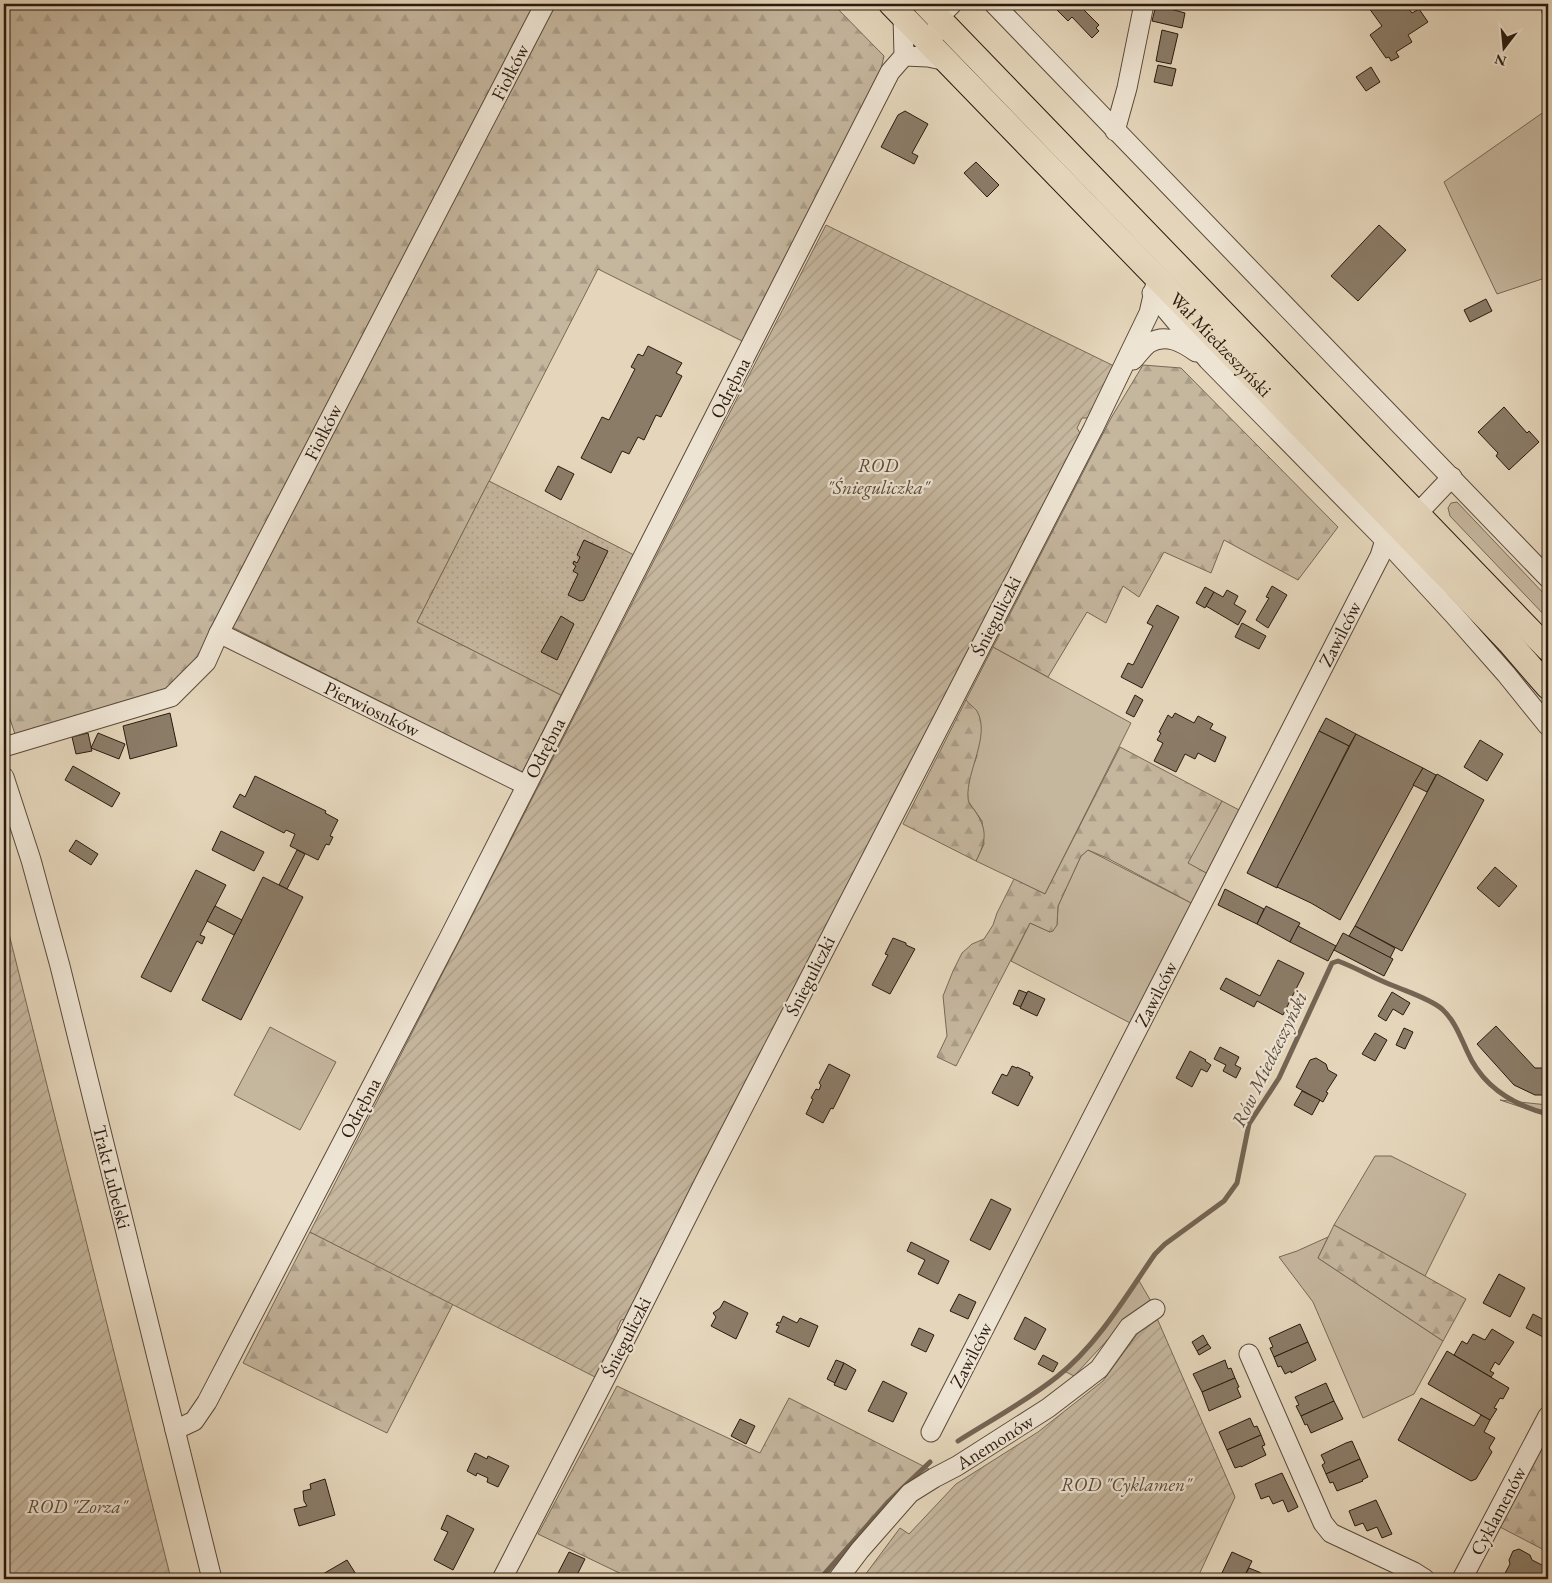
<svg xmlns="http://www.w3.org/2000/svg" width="1552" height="1583" font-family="'EB Garamond',serif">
<defs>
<pattern id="forest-firs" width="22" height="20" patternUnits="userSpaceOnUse" patternTransform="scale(1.25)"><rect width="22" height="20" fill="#c5b69e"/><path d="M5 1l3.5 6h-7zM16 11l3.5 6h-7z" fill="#a99c87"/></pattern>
<pattern id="park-dots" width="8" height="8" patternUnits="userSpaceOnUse" patternTransform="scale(1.25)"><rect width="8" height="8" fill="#c5b69e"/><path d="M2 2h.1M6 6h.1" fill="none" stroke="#a99c87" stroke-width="1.8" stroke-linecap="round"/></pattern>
<pattern id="garden-furrows" width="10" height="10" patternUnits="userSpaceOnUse" patternTransform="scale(1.25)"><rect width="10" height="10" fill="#c5b69e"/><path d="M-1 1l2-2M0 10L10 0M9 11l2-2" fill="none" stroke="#a99c87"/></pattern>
</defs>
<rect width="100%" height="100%" fill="#e5d6bb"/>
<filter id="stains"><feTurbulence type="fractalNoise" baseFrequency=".004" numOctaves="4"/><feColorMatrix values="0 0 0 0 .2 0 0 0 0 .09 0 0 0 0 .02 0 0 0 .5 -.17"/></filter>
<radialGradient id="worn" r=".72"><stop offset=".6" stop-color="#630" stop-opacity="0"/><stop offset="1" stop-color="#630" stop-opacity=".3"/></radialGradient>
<!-- grass -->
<g fill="#c5b69e" stroke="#786856">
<polygon points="1540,4 1548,4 1548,37"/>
<polygon points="1548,109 1548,277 1497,294 1444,182"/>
<polygon points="1457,502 1548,598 1548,619 1450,516 1448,508 1451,503"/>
<polygon points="993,647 1131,723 1045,894 976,861 984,844 982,821 968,801 967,788 970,773 977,756 966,700"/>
<polygon points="1222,801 1243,812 1210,875 1187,863"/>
<polygon points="1088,850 1195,905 1134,1025 1011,961 1030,923 1050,932 1057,925 1058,906 1081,856"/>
<polygon points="270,1027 336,1062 300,1130 234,1095"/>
<polygon points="1375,1156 1391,1156 1466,1194 1425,1276 1334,1225"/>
<polygon points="1328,1237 1318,1258 1443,1341 1414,1394 1363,1418 1313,1302 1279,1257 1297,1251"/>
<polygon points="1138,1279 1152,1303 1125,1321 1074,1376 1066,1372 1104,1329"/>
</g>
<!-- forest -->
<g fill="url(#forest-firs)" stroke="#786856">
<polygon points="4,4 833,4 884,56 881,69 744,342 598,269 417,622 561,695 522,773 218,620 198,657 167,691 15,734 4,701"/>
<polygon points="1143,365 1181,368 1338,527 1298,580 1224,540 1211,573 1164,552 1139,597 1123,586 1106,623 1087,612 1048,677 993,647 1111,418"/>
<path d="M966,700C969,704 974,707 977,711C991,736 966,771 968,798C968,803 972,807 975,811C988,830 986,841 976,861L903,824Z"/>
<polygon points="1120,747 1222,801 1188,863 1210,875 1195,905 1107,858 1088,850 1081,856 1058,906 1057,925 1053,931 1050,932 1030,923 956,1066 937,1057 947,1036 943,996 953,971 962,953 972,944 984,939 993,925 997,913 1014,879 1045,894"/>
<polygon points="1500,1100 1548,1105 1548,1116"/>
<polygon points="1334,1225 1466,1299 1443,1341 1318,1258"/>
<polygon points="310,1232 453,1304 387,1433 243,1363"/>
<polygon points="617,1386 760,1453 789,1398 929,1469 903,1489 831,1579 632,1579 538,1534"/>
<polygon points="1545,1439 1548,1441 1548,1552 1500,1527"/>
</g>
<!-- park -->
<polygon fill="url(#park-dots)" stroke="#786856" points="489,481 634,555 561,695 417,622"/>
<!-- garden -->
<g fill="url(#garden-furrows)" stroke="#786856">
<polygon points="826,225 1114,366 1088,418 1082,418 1077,428 1080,433 625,1319 621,1320 617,1329 619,1333 595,1377 310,1232"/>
<polygon points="4,914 171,1579 4,1579"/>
<polygon points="1156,1316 1235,1497 1197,1579 862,1579 900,1528 909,1534 956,1484 1038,1432 1103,1381 1143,1326"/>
</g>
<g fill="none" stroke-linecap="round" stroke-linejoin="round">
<!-- stream -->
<g stroke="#746453" stroke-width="5">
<path d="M958,1441C991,1420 1027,1401 1058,1376C1098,1344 1126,1296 1155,1254L1165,1244L1224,1201L1237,1183L1249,1124L1279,1078L1332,963L1338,961C1357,968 1375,979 1394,986C1408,992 1430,999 1442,1009C1455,1021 1460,1036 1467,1051C1482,1086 1513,1105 1548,1114"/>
<polyline points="820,1579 889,1501 930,1462"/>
</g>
</g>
<!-- building -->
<g fill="#8b7c68" stroke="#2a1a0f">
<polygon points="1064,4 1086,4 1082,8 1099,25 1096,28 1099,31 1092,38 1072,17 1068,21 1057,10"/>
<polygon points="1366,4 1405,4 1412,13 1419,9 1428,22 1408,35 1412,42 1396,52 1399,57 1391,61 1389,57 1386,58 1370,35 1382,26"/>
<polygon points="1156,5 1185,13 1182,28 1152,21"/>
<polygon points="1162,30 1178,34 1171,64 1156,61"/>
<polygon points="1158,65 1176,69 1172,86 1154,82"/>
<polygon points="1371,67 1380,82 1366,91 1356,77"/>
<polygon points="905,111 928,124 912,153 918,156 914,164 881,147 898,115"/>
<polygon points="976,162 999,185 987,197 964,173"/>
<polygon points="1379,225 1406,250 1358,301 1331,276"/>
<polygon points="1486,299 1492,311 1470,322 1464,310"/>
<polygon points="648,346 682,363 676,373 682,376 661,417 656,415 644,440 638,437 629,454 622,451 611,473 581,458 602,417 609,420 635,369 631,367 638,354 643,356"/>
<polygon points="1504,407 1527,433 1529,431 1539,442 1509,470 1496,456 1498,453 1478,432"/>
<polygon points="558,466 574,474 561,500 545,491"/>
<polygon points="584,540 608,551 584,600 580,601 568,595 578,574 573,571 576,566 573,564 574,561 577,563 580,557 577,555"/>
<polygon points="1272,586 1287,595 1268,628 1256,620 1269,598 1266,597"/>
<polygon points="1205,587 1214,592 1205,608 1196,603"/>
<polygon points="1227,590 1238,596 1234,604 1246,611 1238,625 1206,606 1214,592 1223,597"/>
<polygon points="1157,605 1179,617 1142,688 1121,677 1128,663 1133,665 1153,626 1147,623"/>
<polygon points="561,616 574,624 557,660 541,652"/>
<polygon points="1242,623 1266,636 1259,649 1235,637"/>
<polygon points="1135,695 1143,700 1134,717 1126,713"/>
<polygon points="170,713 177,746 130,759 123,726"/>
<polygon points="1175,713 1194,723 1198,716 1213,724 1210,729 1226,737 1215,762 1198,753 1195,759 1185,754 1176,772 1154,761 1163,743 1157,740 1161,733 1159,732 1168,715 1172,718"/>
<polygon points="1326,718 1356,734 1349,746 1319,731"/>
<polygon points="1319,731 1349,746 1277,888 1247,873"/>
<polygon points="88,733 92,751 76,754 72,737"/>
<polygon points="98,733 125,744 119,759 91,748"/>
<polygon points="1356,734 1423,768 1340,920 1311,903 1277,887"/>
<polygon points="1480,740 1503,754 1487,781 1464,767"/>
<polygon points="73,766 120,793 112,807 65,780"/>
<polygon points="1423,768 1436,775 1427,792 1413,785"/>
<polygon points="1437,774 1484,800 1402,951 1355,926"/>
<polygon points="255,776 326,811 325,813 338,820 330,836 333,837 329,845 326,844 318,860 290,846 295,834 286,830 284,833 233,807 240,794 245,797"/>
<polygon points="221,831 264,852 254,871 212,850"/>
<polygon points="76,840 98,854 91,865 69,851"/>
<polygon points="297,850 305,854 287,889 279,885"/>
<polygon points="1495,867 1517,886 1499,907 1477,888"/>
<polygon points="196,870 226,885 200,935 205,937 202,944 197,941 171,992 141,977"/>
<polygon points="263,877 303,897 241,1020 202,1000"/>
<polygon points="1225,889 1264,909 1257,924 1218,905"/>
<polygon points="215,906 242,920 234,935 207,921"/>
<polygon points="1266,906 1300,923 1290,942 1257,924"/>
<polygon points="1298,926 1336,946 1328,961 1290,942"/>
<polygon points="1355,926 1395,948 1390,958 1349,936"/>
<polygon points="1343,933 1393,959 1384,976 1334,950"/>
<polygon points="893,938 906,943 906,945 915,949 890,994 872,985 888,955 885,954"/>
<polygon points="1278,960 1304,973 1283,1015 1257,1001 1254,1007 1220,989 1226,978 1260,996"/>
<polygon points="1019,990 1027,993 1021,1007 1013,1004"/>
<polygon points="1028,991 1045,999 1037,1016 1020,1008"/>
<polygon points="1392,992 1410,1003 1403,1015 1393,1009 1386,1021 1378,1016"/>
<polygon points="1496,1026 1535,1068 1548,1068 1548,1095 1535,1095 1514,1085 1477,1044"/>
<polygon points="1404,1028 1413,1032 1405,1049 1396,1045"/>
<polygon points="1375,1033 1387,1040 1375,1061 1362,1054"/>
<polygon points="1220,1047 1239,1057 1235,1065 1241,1068 1236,1078 1223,1071 1226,1065 1214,1059"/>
<polygon points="1190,1051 1206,1060 1205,1061 1211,1065 1207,1072 1201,1069 1192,1087 1176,1078"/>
<polygon points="1316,1058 1326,1064 1328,1070 1337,1075 1326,1092 1328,1093 1323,1102 1296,1087 1310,1060"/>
<polygon points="829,1064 850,1075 833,1109 831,1108 823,1123 806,1114 813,1099 811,1098 816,1089 819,1090 821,1085 819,1083"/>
<polygon points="1012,1066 1017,1068 1017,1067 1030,1073 1029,1075 1033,1077 1018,1106 992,1093 1002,1074 1007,1076"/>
<polygon points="1302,1091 1320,1100 1312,1115 1294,1105"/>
<polygon points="991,1199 1011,1209 990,1250 970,1240"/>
<polygon points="911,1242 949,1261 938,1284 918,1274 925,1260 907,1251"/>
<polygon points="1499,1274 1525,1288 1510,1317 1483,1303"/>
<polygon points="959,1294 976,1302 968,1319 950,1311"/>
<polygon points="724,1301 748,1313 736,1339 711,1326 716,1317 713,1313 720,1308"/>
<polygon points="1533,1314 1548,1322 1548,1328 1543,1337 1526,1328"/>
<polygon points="783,1316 797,1323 800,1318 818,1326 809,1347 776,1332 779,1326 776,1325 778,1322 780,1323"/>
<polygon points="1025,1317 1046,1329 1035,1350 1014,1339"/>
<polygon points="1300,1324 1308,1342 1274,1357 1270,1348 1273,1347 1269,1338"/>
<polygon points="919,1328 934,1335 926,1352 911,1345"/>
<polygon points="1548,1328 1548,1340 1543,1337"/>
<polygon points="1492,1329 1514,1342 1499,1365 1495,1362 1490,1371 1494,1373 1491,1377 1454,1355 1462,1341 1467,1344 1473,1334 1485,1340"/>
<polygon points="1203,1335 1208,1344 1197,1351 1192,1342"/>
<polygon points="1308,1342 1316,1360 1291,1373 1291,1371 1285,1374 1281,1366 1278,1367 1274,1357"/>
<polygon points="1208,1344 1211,1348 1199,1355 1197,1351"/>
<polygon points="1447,1351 1509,1388 1503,1399 1500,1398 1494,1408 1497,1409 1490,1420 1428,1384"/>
<polygon points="1043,1355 1058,1363 1053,1372 1038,1364"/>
<polygon points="836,1360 844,1363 835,1383 827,1379"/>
<polygon points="1225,1360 1228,1369 1231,1368 1235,1378 1202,1392 1193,1374"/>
<polygon points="844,1363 856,1370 846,1390 834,1385"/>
<polygon points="1235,1378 1239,1387 1237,1388 1241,1397 1209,1411 1202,1392"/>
<polygon points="883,1381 907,1393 893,1422 868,1411"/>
<polygon points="1326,1383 1334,1401 1301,1416 1296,1406 1299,1405 1295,1397"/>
<polygon points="1421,1398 1474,1426 1481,1415 1490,1420 1484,1432 1495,1438 1489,1448 1492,1452 1476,1479 1471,1481 1398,1440"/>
<polygon points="1334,1401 1343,1419 1311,1433 1307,1424 1305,1425 1301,1416"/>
<polygon points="1250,1418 1254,1427 1257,1426 1261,1435 1227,1450 1219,1432"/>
<polygon points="740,1419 755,1426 746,1444 731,1436"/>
<polygon points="1261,1435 1265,1445 1262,1446 1266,1455 1241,1467 1241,1466 1235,1468 1227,1450"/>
<polygon points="1352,1441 1360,1459 1326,1474 1322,1465 1325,1463 1321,1455 1346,1443"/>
<polygon points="475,1453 487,1459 488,1456 509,1466 498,1487 487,1482 488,1478 477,1473 476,1476 467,1471"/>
<polygon points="1360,1459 1368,1477 1362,1480 1363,1481 1337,1491 1333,1482 1330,1483 1326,1474"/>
<polygon points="1282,1473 1298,1507 1288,1512 1283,1500 1273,1504 1269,1496 1261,1499 1255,1484"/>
<polygon points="325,1479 335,1515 299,1526 294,1509 307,1506 304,1501 303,1491 311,1489 310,1484"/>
<polygon points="1376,1500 1392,1534 1382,1538 1377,1527 1367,1531 1363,1523 1355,1526 1349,1511"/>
<polygon points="447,1515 474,1529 453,1570 434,1560 448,1532 441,1529"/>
<polygon points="1519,1549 1530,1555 1532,1560 1548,1568 1548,1579 1502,1579 1510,1564 1509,1560 1513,1551"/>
<polygon points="569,1552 585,1559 575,1579 555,1579"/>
<polygon points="1232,1552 1252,1561 1243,1579 1224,1579 1220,1577"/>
<polygon points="347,1560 359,1579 317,1579 316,1578"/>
<polygon points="1249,1568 1259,1572 1272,1579 1243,1579"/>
</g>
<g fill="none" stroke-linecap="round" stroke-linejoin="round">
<defs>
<g id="minor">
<polyline points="994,4 1548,578"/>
<polyline points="937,32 938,18 952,4"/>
<polyline points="904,56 928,57 947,61"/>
<polyline points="1115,131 1127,88 1144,4"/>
<polyline points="1152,293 1208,360 1385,540 1454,615 1506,674 1548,726"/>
<path d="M1133,360C1138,355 1143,347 1149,343C1166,333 1182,342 1196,352"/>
<polyline points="1418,513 1452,477"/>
<polyline points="219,633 526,785"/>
<polyline points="4,747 171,697 206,662 219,633 545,4"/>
<polyline points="4,777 31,860 60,966 212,1579"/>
<polyline points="1249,1354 1323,1523 1331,1533 1414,1572 1425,1579"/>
<polyline points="175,1430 194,1421 207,1402 449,938 890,72 904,56 903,16"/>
<polyline points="931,1432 1380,556 1385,540"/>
<polyline points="502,1579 630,1330 704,1183 1093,429 1149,313 1157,278"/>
<polyline points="838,1579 860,1550 910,1493 934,1478 957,1466 1048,1408 1099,1369 1129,1327 1155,1309"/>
<polyline points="1462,1579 1548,1416"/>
</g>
<g id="major">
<path id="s1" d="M891,4L1452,582L1509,642L1548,687"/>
<polyline points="925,4 1548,649"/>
</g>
</defs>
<!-- minor casing -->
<use href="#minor" stroke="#59493a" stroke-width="21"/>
<!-- major casing -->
<use href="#major" stroke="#2a1a0f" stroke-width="26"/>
<!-- minor -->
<use href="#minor" stroke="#eee4d3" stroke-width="19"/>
<!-- major -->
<use href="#major" stroke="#e5d6bb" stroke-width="24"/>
</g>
<g text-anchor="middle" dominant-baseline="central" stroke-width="4.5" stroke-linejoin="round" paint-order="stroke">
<!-- street labels -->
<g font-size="19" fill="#2a1a0f" stroke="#eee4d3">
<text transform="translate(510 72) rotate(-63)">Fiołków</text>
<text stroke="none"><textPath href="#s1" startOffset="474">Wał Miedzeszyński</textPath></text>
<text transform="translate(730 388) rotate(-63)">Odrębna</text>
<text transform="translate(323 432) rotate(-63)">Fiołków</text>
<text transform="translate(996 616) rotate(-63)">Śnieguliczki</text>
<text transform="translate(1340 634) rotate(-63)">Zawilców</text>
<text transform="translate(372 709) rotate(26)">Pierwiosnków</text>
<text transform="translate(545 748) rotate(-63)">Odrębna</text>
<text transform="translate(810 976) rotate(-63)">Śnieguliczki</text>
<text transform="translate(1156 994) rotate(-63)">Zawilców</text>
<text transform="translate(360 1108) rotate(-62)">Odrębna</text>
<text transform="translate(112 1177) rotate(76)">Trakt Lubelski</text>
<text transform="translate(626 1337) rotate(-63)">Śnieguliczki</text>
<text transform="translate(971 1355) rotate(-63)">Zawilców</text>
<text transform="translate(995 1442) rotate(-32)">Anemonów</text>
<text transform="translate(1498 1511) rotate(-62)">Cyklamenów</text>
</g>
<!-- park labels -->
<g font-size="19" font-style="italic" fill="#58493a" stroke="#eee4d3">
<text x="878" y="465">ROD<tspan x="878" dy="22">"Śnieguliczka"</tspan></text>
<text x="1126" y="1484">ROD "Cyklamen"</text>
<text x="77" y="1506">ROD "Zorza"</text>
</g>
<!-- water labels -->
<g font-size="20" font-style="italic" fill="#5b4c3d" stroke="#eee4d3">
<text transform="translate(1269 1059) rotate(-64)">Rów Miedzeszyński</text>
</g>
</g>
<!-- margin -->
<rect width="1552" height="1583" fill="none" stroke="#e5d6bb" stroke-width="20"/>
<rect x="5" y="5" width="1542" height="1573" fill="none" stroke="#2a1a0f" stroke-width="2.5"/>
<rect x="10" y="10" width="1532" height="1563" fill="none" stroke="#2a1a0f"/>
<!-- north arrow -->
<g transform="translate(1504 48) rotate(196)" stroke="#eee4d3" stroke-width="4" paint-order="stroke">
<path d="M0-4L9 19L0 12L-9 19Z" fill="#2a1a0f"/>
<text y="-8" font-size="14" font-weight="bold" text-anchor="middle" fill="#2a1a0f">N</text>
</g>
<rect width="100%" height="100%" filter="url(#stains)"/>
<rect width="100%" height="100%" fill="url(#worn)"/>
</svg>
